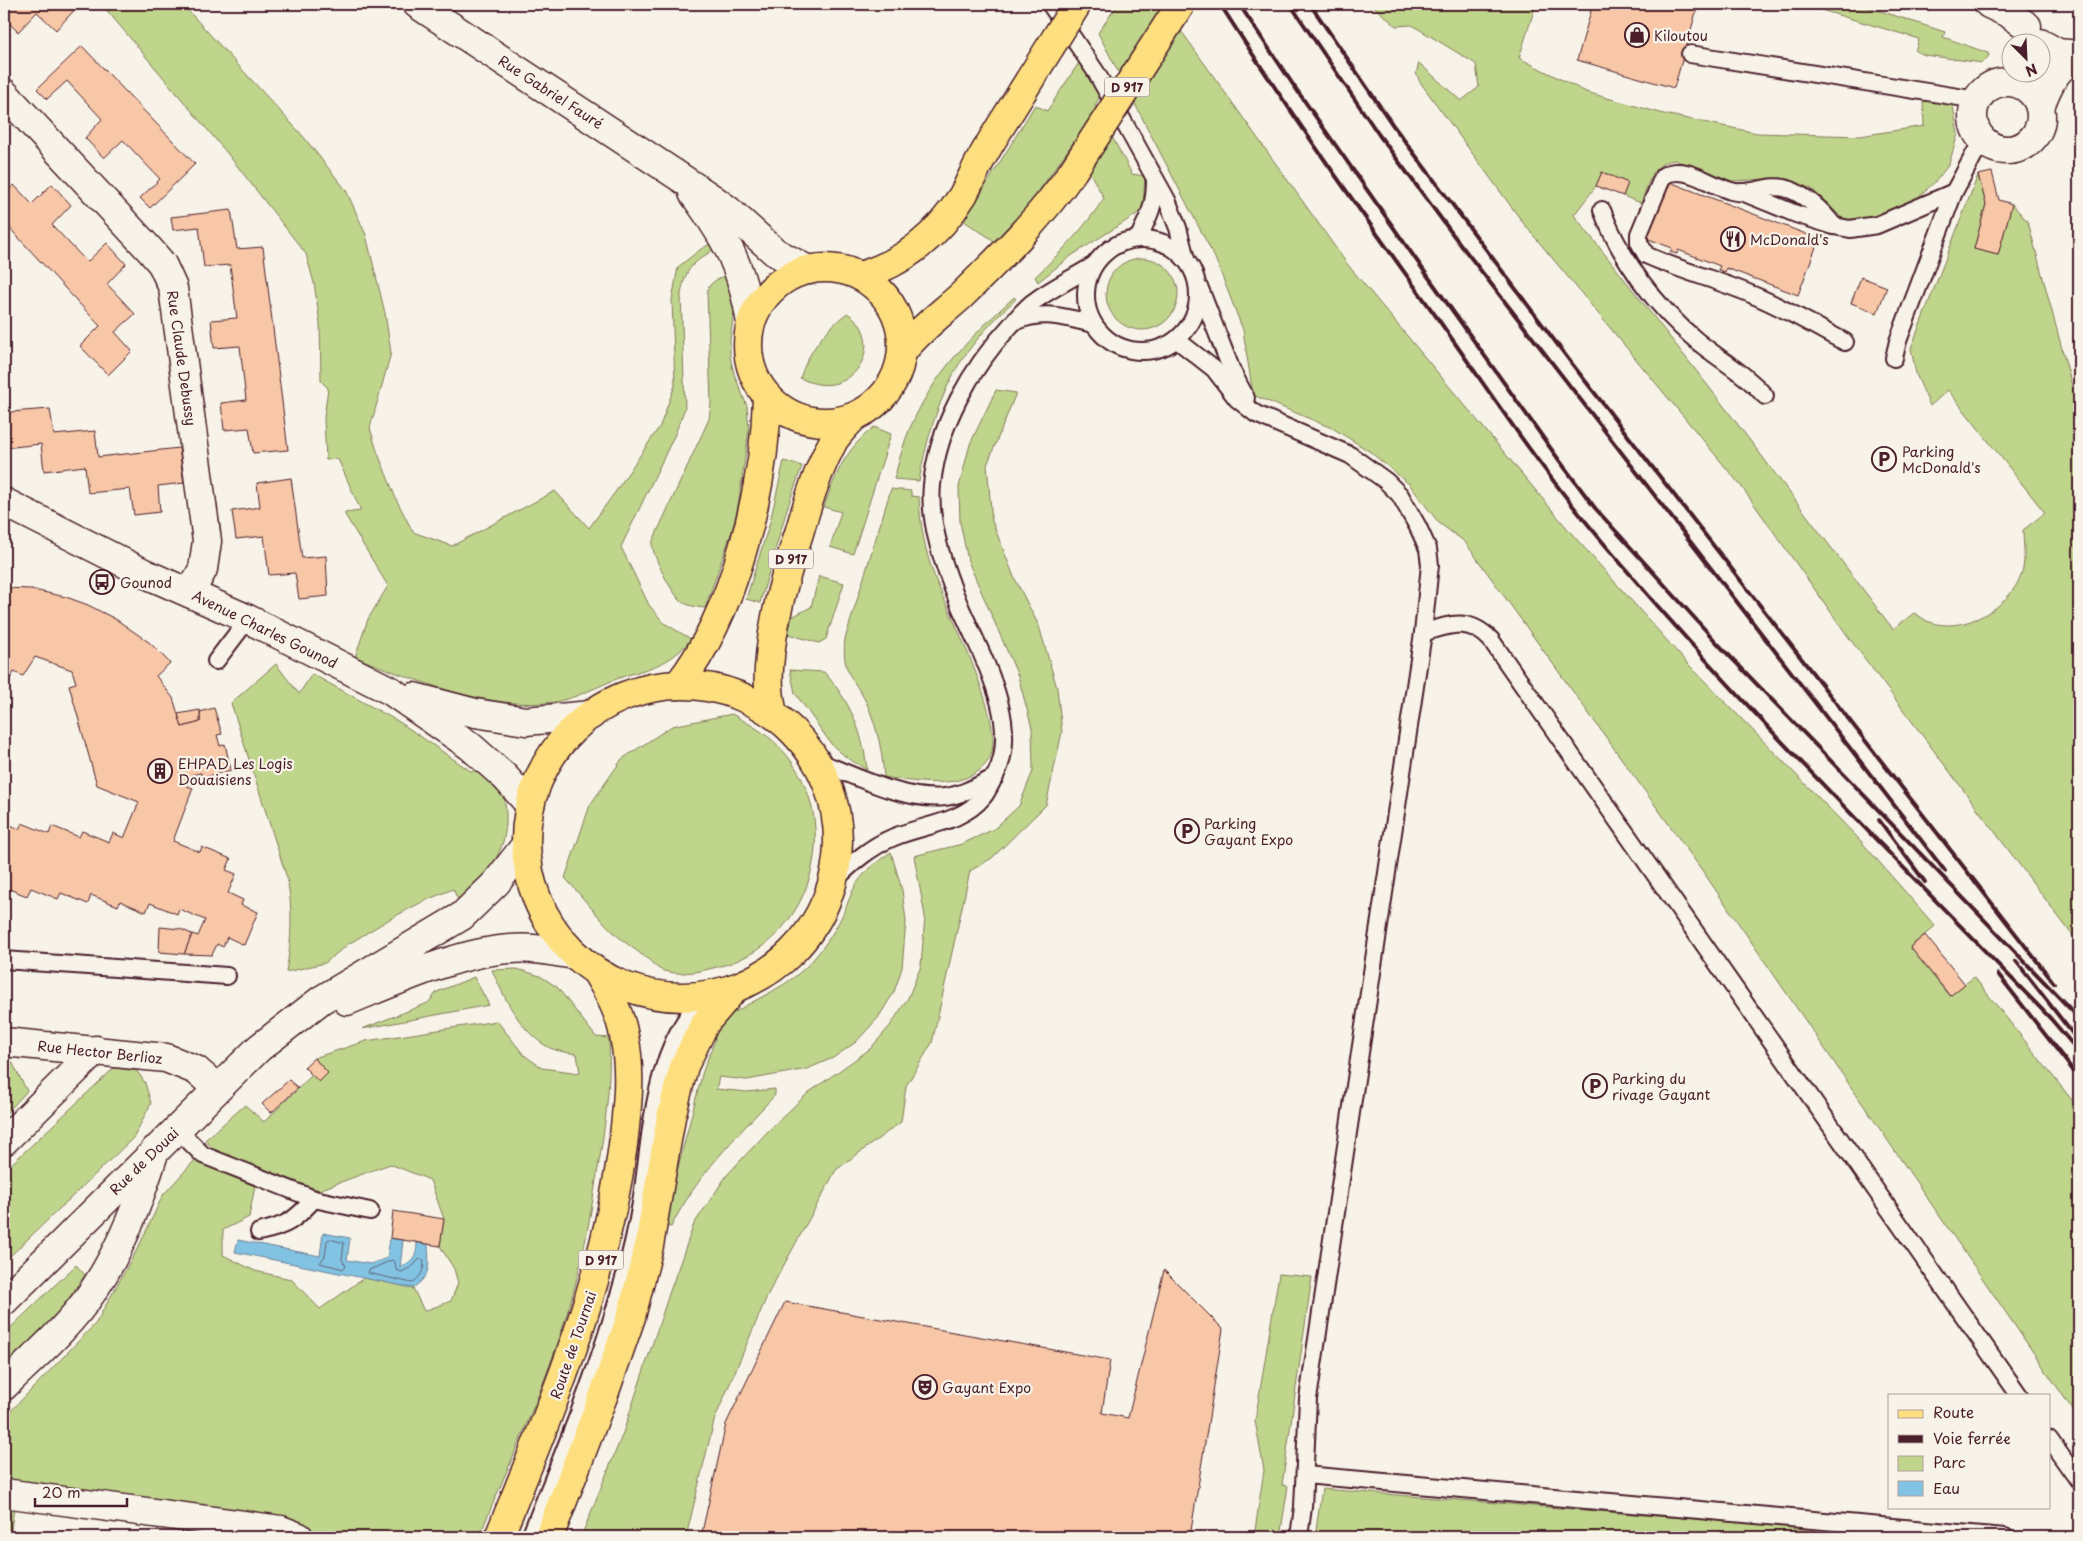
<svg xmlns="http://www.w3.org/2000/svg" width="2083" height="1541" font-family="'Playpen Sans',sans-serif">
<rect width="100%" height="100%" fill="#f7f3e8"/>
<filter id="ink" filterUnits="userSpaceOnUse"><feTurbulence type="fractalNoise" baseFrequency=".02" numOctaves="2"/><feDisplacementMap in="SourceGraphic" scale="10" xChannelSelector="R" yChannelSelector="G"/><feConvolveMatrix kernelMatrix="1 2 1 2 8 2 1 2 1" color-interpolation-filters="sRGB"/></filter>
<g filter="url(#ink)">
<!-- green -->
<g fill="#bfd58b" stroke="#847a5b">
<path d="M107,4H182L302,135L346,190L366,235L385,313L391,353L370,428L377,451L397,501L413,532L452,546L555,491L589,528L616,491L660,426L675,385L672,300L678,267L701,249L714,242L717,247C695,263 686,264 681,294L685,408L675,434L621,547L649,605L664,623L691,639C670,666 650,667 619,678C598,686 577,698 555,702C489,711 415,680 355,657L368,619L388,586L344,513L361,511L338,459L326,460L324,418L328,388L321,381L320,323L314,283L306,254L227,153L104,7Z"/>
<polygon points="1118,4 1162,4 1348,265 1572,534 1687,663 1859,839 1935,926 1910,947 1949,996 1974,977 2079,1109 2079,1419 1704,873 1465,542 1439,523 1409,484 1369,451 1334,429 1253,395 1243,330 1215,258 1098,33"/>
<path d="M1371,4H1536L1519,58L1586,92L1664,114L1757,133L1860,136L1924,126L1923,101H1952L1958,134L1949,164L1937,180L1914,201L1888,213L1867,219L1850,221L1841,217L1812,189L1782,178L1732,181L1674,160C1652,162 1648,185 1641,203L1623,196L1627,183L1602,172L1596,186L1574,215L1723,405L1893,629L1914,613C1918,615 1922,618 1927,621C1962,636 2012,607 2022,572C2026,560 2023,542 2023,530L2045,513L1948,390L1930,406L1916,374L1911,348L1978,175L1986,204L1974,249L1998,255L2012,204L2028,222L2076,401L2079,403V944L1850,639L1741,486L1524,224L1420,82L1416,73L1419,63L1461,101L1479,87L1476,64L1412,25L1396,26Z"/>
<polygon points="1801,4 1859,4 1945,32 1943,37 1988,53 1989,56 1982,63 1925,55 1915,51 1919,39"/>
<path d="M1082,58L1101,95L1095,105L1132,174L1145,176L1143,207L1137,214L1071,256L1038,282L1035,277C1061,252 1085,228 1104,198L1073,143L1021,216L996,242L964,221L1035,105L1047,111Z"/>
<circle cx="1142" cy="294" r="36"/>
<path d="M730,274L735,304L730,340V356L734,374L747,406L749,429L738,506L732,531L705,608C697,607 689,606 682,602C672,594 652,555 652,543L709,419L711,403L707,292C709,281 720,278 730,274Z"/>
<path d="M1014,297L1016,299C993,320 964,351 951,379C935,411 925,446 919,481L894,479C899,462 903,444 910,428C935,371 970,338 1014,297Z"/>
<path d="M847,313C889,338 855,406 800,378C809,351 824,331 847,313Z"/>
<polygon points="996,390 1016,393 987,465 992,521 1014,577 1039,626 1057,688 1062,732 1046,805 992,858 970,871 932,1043 906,1086 901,1122 836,1170 768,1294 714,1421 686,1537 581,1537 623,1433 670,1291 694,1224 727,1175 770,1129 808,1093 870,1049 890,1026 908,998 921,966 925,916 914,856 962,844 994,829 1019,806 1033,771 1032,728 1018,676 968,561 960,522 959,487 970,444"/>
<path d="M874,427L891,434L853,554L830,547L841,512L824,507C836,473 845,450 874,427Z"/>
<polygon points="784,461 802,466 787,509 760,603 746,599 770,522"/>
<path d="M891,489L911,491V496L919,497C920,524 925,552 935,578C948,613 1011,729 988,761C967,792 915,782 884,777C882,750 878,731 868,706C855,678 841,675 845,639Z"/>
<polygon points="819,576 844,583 826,639 819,643 788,634 792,617 811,607"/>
<path d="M276,664L299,694L312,674L401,723L472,772L480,765C486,771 497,779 501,787C504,795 506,806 506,814C508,855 485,875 459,902L453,889L422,902L388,920L347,945L325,963L286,972C292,940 293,910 287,878L231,703Z"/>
<path d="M790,670L824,672C850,701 863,732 867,770L846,757L832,745L795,693Z"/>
<path d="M732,714C751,725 770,735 784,752C846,824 812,945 717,967C702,971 680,976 664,971C659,970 653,964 649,960C640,953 631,947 622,940C601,922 584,898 565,878L590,805L622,759L672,726Z"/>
<path d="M891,852L902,890L906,921L902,968L894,992L878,1018L856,1042L833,1058L807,1069L747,1080L719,1077L716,1089L747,1092L775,1089V1095C736,1137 697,1175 671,1227L663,1225L703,1071L715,1040L712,1030C739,1003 779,994 806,967C821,952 834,933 843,914C848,904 851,892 857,883C866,870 878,861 891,852Z"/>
<path d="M517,969L540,976L557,987L596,1037L609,1038C611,1084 605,1129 597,1174C590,1219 582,1264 569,1307C546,1386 510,1461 479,1537H317L303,1525L285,1519L28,1481L18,1484L4,1477V1418L96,1323L140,1244L163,1195L195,1160L255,1186L249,1217L223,1230V1255L255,1271L291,1279L320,1309L364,1278L413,1288L424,1311L451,1301L458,1283L454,1269L440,1246L444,1219L430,1180L390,1164L319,1190L215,1151L205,1140L245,1105L264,1122L312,1075L319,1082L328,1073L314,1058L366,1041L497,1021L524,1055L542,1068L580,1073L577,1054C565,1052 553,1051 543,1044C518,1027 504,997 492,970Z"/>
<polygon points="474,977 489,1005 362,1029 428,1003 437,992"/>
<polygon points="4,1059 11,1060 27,1091 4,1116"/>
<polygon points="114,1068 137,1071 145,1083 151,1103 134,1137 4,1262 4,1171"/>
<polygon points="76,1265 85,1275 48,1329 4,1371 4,1334"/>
<polygon points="1279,1274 1312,1277 1282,1485 1288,1486 1280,1537 1254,1537 1264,1470 1255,1421"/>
<polygon points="1322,1489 1920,1537 1315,1537"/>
<polygon points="4,1507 14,1508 10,1537 4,1537"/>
</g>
<!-- water -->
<path fill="#82c3e3" stroke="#6c8199" d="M323,1233L350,1238L347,1260L370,1264L387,1258L390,1238L403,1240L400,1268C412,1261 417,1257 417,1243L428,1244C429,1266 432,1274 413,1288L235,1252L238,1240L320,1256Z"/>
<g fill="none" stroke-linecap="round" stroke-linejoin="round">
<!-- shore -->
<g stroke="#606175" stroke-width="1">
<polygon points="330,1239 344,1243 342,1260 346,1266 344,1269 320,1263 325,1256 327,1241"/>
<path d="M420,1259L424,1260C424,1271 421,1277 412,1283L368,1273L369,1270L392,1260L395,1262L396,1270L402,1272L413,1266Z"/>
</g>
</g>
<!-- building -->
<g fill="#f8c7a7" stroke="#4a1f2b">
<polygon points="4,4 78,4 79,5 56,30 37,12 18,32 4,18"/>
<polygon points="1593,4 1681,4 1697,9 1674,88 1577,60"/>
<polygon points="82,46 195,164 150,208 140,198 160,179 123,140 104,158 85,138 102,119 67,81 47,99 37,89"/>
<polygon points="1602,172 1628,183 1623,196 1596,186"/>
<polygon points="1992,172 1999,200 2012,204 1998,255 1974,249 1986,204 1978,175"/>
<polygon points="1667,181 1819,239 1798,295 1726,268 1725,272 1718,270 1720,266 1678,250 1677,254 1670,252 1672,248 1646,238"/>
<polygon points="52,184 71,205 52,225 87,262 107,243 126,264 107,284 135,314 115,332 132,351 108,375 80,346 100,326 4,222 4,195 14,185 32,204"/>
<polygon points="231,210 237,249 263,247 288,450 253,453 249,428 224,430 221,403 246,400 240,346 214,348 211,320 237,318 230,265 204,267 199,227 173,230 171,217"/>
<polygon points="1861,277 1887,287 1877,313 1851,303"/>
<polygon points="4,387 7,387 10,412 50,409 54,435 95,431 98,457 179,448 184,483 158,486 160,512 134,515 130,489 88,493 85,466 44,471 41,444 4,448"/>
<polygon points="291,478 302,558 326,556 328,596 299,599 295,573 269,575 264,536 236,539 232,511 260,507 257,483"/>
<polygon points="7,588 29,589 66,597 88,605 117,620 150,643 170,663 156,676 173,698 182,727 200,722 200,712 214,708 222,734 217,735 220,746 225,744 231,770 202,778 202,781 201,773 191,775 187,786 193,788 173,841 200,852 202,847 231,859 226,870 236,874 228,893 243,900 241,905 258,912 244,945 227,937 223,947 217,944 212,955 184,954 192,934 198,936 205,920 179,909 177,914 150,903 146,912 120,901 118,906 91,895 88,904 61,893 58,899 31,888 27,896 4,887 4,822 19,829 22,823 49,834 52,826 79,837 82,831 109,842 113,833 124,838 139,802 97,785 69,685 76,683 72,670 35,657 23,676 14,672 4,689 4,608 6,608"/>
<polygon points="200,710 200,722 182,727 178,714"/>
<polygon points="160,927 180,929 192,934 184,954 159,952"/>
<polygon points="1925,935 1965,984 1950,996 1910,947"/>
<polygon points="314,1058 328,1073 319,1082 304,1067"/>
<polygon points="289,1080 298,1088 271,1113 262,1104"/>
<polygon points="393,1211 444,1219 440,1246 390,1238"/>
<polygon points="1164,1270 1223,1329 1190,1537 701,1537 726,1424 785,1302 1110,1360 1102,1413 1128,1418"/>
</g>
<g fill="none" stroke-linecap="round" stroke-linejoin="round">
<defs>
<g id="lane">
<polyline points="1050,4 1096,72 1167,200 1178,228 1186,259"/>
<polyline points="1690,54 1977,100"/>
<polyline points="1742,192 1796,214 1834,226"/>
<path d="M1602,210C1621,260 1656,307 1697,341C1720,360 1745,373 1765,396"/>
<circle cx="1142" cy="295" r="56"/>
<path d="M1138,239C1149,216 1155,206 1155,180"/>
<polyline points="1200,289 1232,371 1246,398"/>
<path d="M1016,321C1044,310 1065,317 1093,324"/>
<polyline points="1177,340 1214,369 1237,399 1256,414 1350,455 1386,481 1400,495 1418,527 1428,549 1430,565 1423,633 1308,1399 1303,1507 1299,1537"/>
<path d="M1845,342C1814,326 1785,308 1753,295C1718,280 1681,271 1646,255L1639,242V234L1663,176C1683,163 1710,185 1731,191C1751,197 1769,181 1791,190C1809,198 1822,210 1834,226L1850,229L1877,225L1954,192"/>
<polyline points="1894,358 1898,341 1954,192 1976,151 1984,141"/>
<path d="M1423,633C1451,624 1469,617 1491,640L2019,1395"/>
<polyline points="216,661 248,619"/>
<path d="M817,761C852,775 907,802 945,797C963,795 979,785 995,777"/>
<path d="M834,881C852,863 870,847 894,837C923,825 962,823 983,797C988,791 991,783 995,776C1023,724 980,653 959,604C945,570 928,523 932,485C938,425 971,368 1011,325C1019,316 1026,306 1036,300C1054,287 1075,277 1094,265"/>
<polyline points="4,960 227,976"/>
<polyline points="177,1129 203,1155 314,1199 370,1211"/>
<path d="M259,1232C287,1226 295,1220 314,1199"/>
<polyline points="2049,1439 2079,1481"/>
<polyline points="1305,1475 2005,1537"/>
<path d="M530,1537C562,1456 596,1376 620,1292C629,1262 636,1233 641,1203C652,1135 652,1047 705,996"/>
</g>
<g id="street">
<polyline points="417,4 713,199 728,210 775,252 808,270"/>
<circle cx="2007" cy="116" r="34"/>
<polyline points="4,93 150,250 162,264 173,288 207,541 203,569 190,593"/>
<path d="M2040,107C2048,84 2056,68 2078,55"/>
<path d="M693,193C727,240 742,266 751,323"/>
<polyline points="4,502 146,574 248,619 391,691 470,746 505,777 530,805"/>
<polyline points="414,697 475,713 526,721 591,715"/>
<polyline points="4,1042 166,1058 196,1070 217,1088"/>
<polyline points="4,1141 96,1050"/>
<path d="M4,1386C35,1356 69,1327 93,1291C122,1248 140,1199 155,1150"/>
<polyline points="4,1493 281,1530 299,1537"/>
</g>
<g id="secondary">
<polyline points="1989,4 2008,13 2027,26"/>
<polyline points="2040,43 2058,53 2079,55"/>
<path d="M347,1001C394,982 459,952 510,949C532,947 552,951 574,955"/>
<polyline points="4,1301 259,1048 321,1000 462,916 496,883 525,846"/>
</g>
<g id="primary">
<circle cx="825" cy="345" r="77"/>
<path d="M860,276C904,263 939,234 963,195C969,184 974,172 980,161C993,137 1008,115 1022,92"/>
<path d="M903,351C919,330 941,314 961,296C1001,257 1041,217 1073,171"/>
<circle cx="682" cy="841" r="156"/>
<path d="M678,685C735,613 765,487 767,397"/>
<path d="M773,713C769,698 768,683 769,668C772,621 785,577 799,533C808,502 818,469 834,440C840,431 847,424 854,417"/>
<path d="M499,1537C551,1409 605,1283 623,1145C627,1109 632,1072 624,1036C620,1013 609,993 597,973"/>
<polyline points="549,1537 604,1394 631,1317 649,1246 671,1117 684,1066 705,1023 734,989"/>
</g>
</defs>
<!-- lane casing -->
<use href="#lane" stroke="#4a1f2b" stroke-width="20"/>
<!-- street casing -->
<use href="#street" stroke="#4a1f2b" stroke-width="31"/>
<!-- secondary casing -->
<use href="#secondary" stroke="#4a1f2b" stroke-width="31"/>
<!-- primary casing -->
<use href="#primary" stroke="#4a1f2b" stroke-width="31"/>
<!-- lane -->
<use href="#lane" stroke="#f7f3e8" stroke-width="16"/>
<!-- street -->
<use href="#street" stroke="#f7f3e8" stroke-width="28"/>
<!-- secondary -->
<use href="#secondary" stroke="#f7f3e8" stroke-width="28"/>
<!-- primary -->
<use href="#primary" stroke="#fedf80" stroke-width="28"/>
<!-- rail -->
<g stroke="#4a1f2b" stroke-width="4">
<path d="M1220,4C1289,112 1363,215 1438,319C1486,387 1533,458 1586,522C1730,697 1894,856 2051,1019L2079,1052"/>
<polyline points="1239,4 1294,86 1417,261 1559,460 1595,508 1719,645 2079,1018"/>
<polyline points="1290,4 1379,135 1454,236 1945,871"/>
<polyline points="1310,4 1392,124 1569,360 2054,983"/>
<polyline points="1879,820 1925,882"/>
<polyline points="2016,961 2076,1038"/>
<polyline points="1998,974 2079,1078"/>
</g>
<defs>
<g id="primary-bridge">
<polyline points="1022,92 1077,4"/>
<polyline points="1073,171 1181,4"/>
</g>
</defs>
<!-- primary-bridge casing -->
<use href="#primary-bridge" stroke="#4a1f2b" stroke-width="31" stroke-linecap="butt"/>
<!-- primary-bridge -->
<use href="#primary-bridge" stroke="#fedf80" stroke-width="28"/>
</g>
</g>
<!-- icons -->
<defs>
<symbol id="shop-ring" viewBox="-11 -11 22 22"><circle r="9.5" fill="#f7f3e8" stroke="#4a1f2b" stroke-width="1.5"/><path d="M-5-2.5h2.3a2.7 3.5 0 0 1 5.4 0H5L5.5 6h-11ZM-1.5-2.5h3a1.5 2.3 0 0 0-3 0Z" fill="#4a1f2b"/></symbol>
<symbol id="restaurant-ring" viewBox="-11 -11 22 22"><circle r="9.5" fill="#f7f3e8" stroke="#4a1f2b" stroke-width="1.5"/><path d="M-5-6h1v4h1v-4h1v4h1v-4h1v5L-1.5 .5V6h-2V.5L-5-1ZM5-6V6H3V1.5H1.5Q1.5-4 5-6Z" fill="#4a1f2b"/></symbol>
<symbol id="parking-ring" viewBox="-11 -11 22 22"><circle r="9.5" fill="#f7f3e8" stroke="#4a1f2b" stroke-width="1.5"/><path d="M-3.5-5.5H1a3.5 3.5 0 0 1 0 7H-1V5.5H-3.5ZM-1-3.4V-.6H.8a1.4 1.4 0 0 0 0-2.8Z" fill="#4a1f2b"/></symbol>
<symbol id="bus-ring" viewBox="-11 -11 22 22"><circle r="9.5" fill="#f7f3e8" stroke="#4a1f2b" stroke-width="1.5"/><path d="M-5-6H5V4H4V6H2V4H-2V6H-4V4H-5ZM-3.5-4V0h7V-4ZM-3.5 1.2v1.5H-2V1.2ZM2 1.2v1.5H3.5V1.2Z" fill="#4a1f2b"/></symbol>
<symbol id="building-ring" viewBox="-11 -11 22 22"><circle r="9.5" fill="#f7f3e8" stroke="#4a1f2b" stroke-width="1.5"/><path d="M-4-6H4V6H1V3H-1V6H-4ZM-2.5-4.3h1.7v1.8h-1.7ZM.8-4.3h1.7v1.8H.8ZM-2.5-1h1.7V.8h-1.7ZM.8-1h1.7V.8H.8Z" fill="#4a1f2b"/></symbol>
<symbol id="theatre-ring" viewBox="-11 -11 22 22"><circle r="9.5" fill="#f7f3e8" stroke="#4a1f2b" stroke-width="1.5"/><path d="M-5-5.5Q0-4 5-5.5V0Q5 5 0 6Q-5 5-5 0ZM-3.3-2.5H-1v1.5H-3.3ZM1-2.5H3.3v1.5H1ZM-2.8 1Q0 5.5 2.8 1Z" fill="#4a1f2b"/></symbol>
</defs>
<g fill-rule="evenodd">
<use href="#shop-ring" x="1623" y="21" width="28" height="28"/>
<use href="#restaurant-ring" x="1719" y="225" width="28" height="28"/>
<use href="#parking-ring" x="1870" y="445" width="28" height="28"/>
<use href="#bus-ring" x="88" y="568" width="28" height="28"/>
<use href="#building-ring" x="146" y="757" width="28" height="28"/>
<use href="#parking-ring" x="1173" y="817" width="28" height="28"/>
<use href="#parking-ring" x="1581" y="1072" width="28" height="28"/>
<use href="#theatre-ring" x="911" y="1373" width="28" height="28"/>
</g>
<g text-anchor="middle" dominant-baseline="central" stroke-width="4.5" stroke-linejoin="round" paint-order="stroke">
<!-- shield labels -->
<g fill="#f7f3e8" stroke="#7e5f64" stroke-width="1">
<rect x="1104.5" y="77.5" width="45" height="19" rx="4"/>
<rect x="768.5" y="549.5" width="45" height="19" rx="4"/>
<rect x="578.5" y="1250.5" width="45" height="19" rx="4"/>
</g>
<g font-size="12" font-weight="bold" fill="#4a1f2b">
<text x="1127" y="87">D 917</text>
<text x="791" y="559">D 917</text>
<text x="601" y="1260">D 917</text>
</g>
<!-- poi labels -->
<g font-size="14" fill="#4a1f2b" stroke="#f7f3e8" text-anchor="start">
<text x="1654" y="35">Kiloutou</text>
<text x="1750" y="239">McDonald's</text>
<text x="1902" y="451">Parking<tspan x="1902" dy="16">McDonald's</tspan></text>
<text x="120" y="582">Gounod</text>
<text x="178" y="763">EHPAD Les Logis<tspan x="178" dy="16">Douaisiens</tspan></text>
<text x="1204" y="823">Parking<tspan x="1204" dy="16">Gayant Expo</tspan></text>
<text x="1612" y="1078">Parking du<tspan x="1612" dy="16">rivage Gayant</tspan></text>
<text x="942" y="1387">Gayant Expo</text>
</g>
<!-- street labels -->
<g font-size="14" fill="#4a1f2b" stroke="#f7f3e8">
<text transform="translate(551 92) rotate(33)">Rue Gabriel Fauré</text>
<text transform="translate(182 358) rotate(82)">Rue Claude Debussy</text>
<text transform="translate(265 629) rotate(26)">Avenue Charles Gounod</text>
<text transform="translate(100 1052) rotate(6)">Rue Hector Berlioz</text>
<text transform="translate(144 1161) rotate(-44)">Rue de Douai</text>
<text transform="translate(573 1345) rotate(-71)">Route de Tournai</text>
</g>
</g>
<!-- margin -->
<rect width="2083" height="1541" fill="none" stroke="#f7f3e8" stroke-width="20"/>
<rect x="10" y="10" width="2063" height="1521" fill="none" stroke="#4a1f2b" stroke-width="2" filter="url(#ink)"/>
<!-- legend -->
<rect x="1888" y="1394" width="162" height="115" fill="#f7f3e8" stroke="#b29e9c"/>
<rect x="1898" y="1410" width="25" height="8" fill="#fedf80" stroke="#b29e9c"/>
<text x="1933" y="1418" font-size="15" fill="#4a1f2b">Route</text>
<rect x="1898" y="1435" width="25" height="8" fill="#4a1f2b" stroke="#b29e9c"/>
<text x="1933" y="1444" font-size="15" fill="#4a1f2b">Voie ferrée</text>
<rect x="1898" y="1456" width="25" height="15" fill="#bfd58b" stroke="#b29e9c"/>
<text x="1933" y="1468" font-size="15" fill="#4a1f2b">Parc</text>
<rect x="1898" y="1481" width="25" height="15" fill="#82c3e3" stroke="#b29e9c"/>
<text x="1933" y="1494" font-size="15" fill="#4a1f2b">Eau</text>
<!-- north arrow -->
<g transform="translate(2026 58) rotate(156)"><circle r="24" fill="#f7f3e8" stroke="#b29e9c"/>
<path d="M0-4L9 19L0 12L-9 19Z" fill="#4a1f2b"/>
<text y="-8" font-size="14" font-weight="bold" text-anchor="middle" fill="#4a1f2b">N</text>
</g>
<!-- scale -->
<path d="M35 1498v8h92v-8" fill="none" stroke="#4a1f2b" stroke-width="2.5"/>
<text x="42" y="1498" font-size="15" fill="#4a1f2b" stroke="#f7f3e8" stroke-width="4" paint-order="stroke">20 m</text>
</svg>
